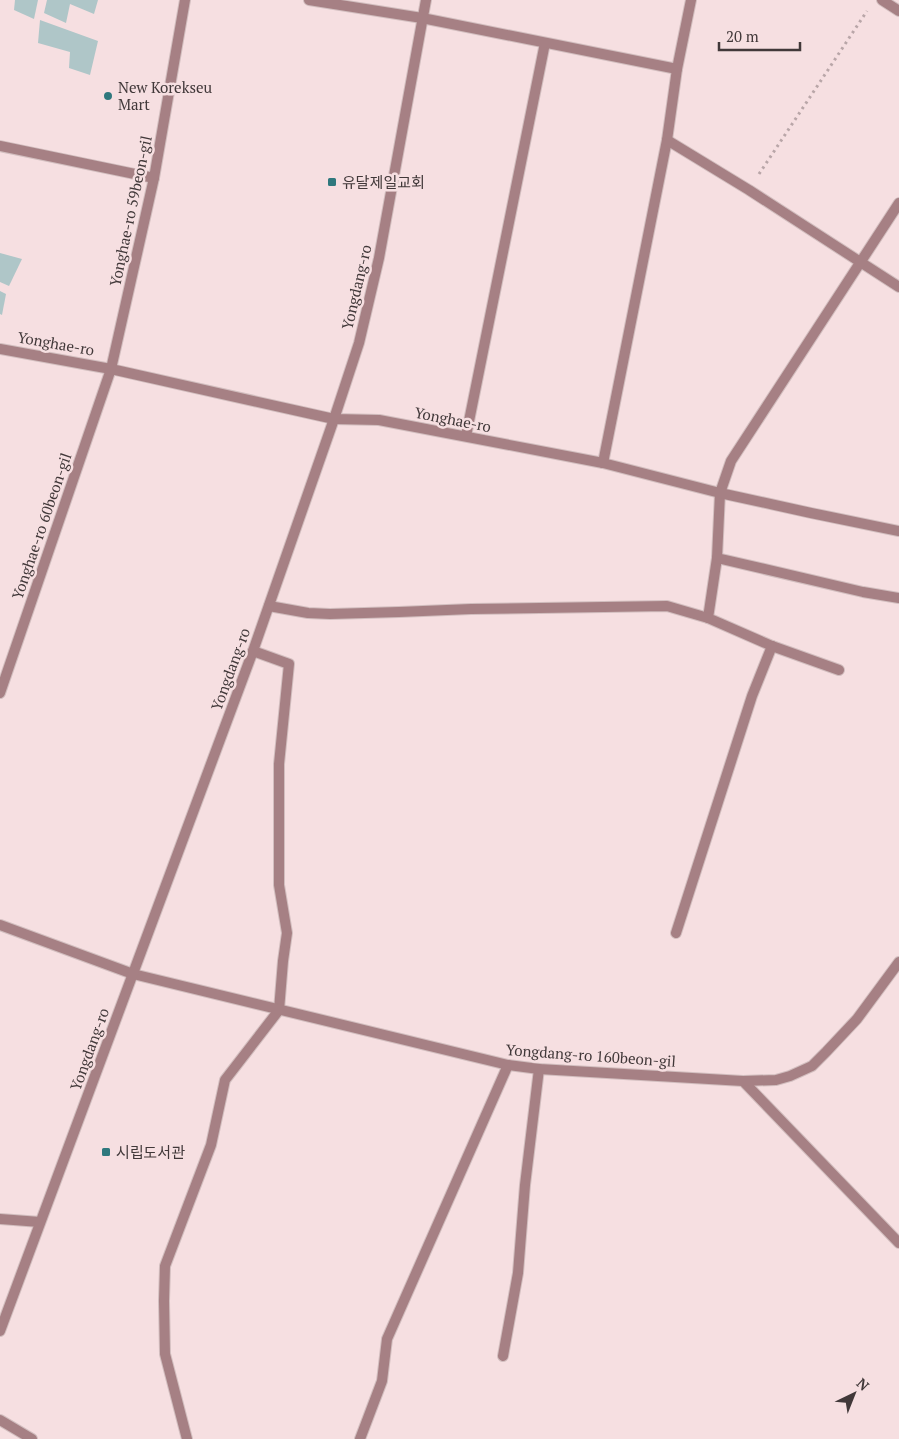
<svg xmlns="http://www.w3.org/2000/svg" width="899" height="1439" font-family="'PT Serif','Noto Sans KR',serif">
<rect width="100%" height="100%" fill="#f6dfe1"/>
<!-- building -->
<g fill="#afc6c8">
<polygon points="15,0 38,0 34,19 14,10"/>
<polygon points="47,0 98,0 94,14 70,4 66,23 44,13"/>
<polygon points="40,20 98,41 90,75 69,68 70,52 38,43"/>
<polygon points="0,253 22,259 9,286 0,282"/>
<polygon points="0,291 6,294 2,315 0,314"/>
</g>
<g fill="none" stroke-linecap="round" stroke-linejoin="round">
<defs>
<g id="service">
<polyline points="466,436 545,43"/>
<polyline points="717,558 708,618 772,646 839,670"/>
<polyline points="269,606 308,613 330,614 399,612 471,609 667,606 708,618"/>
<polyline points="676,933 752,696 772,646"/>
<polyline points="0,1219 40,1222"/>
<polyline points="503,1356 518,1273 525,1185 539,1069"/>
<polyline points="187,1439 165,1354 164,1301 165,1266 211,1145 225,1080 279,1010 283,961 287,933 279,885 279,764 289,664 253,651"/>
<polyline points="360,1439 382,1381 387,1339 508,1065"/>
</g>
<g id="minor">
<polyline points="309,0 422,18 677,69"/>
<polyline points="882,0 899,11"/>
<polyline points="667,140 749,190 899,287"/>
<polyline points="0,146 154,178"/>
<polyline points="899,203 731,461 720,493 717,558 863,592 899,598"/>
<polyline points="0,349 111,369 334,419 379,420 603,463 720,493 811,513 899,531"/>
<polyline points="603,463 667,140 677,69 691,0"/>
<polyline points="0,693 111,369 154,178 185,0"/>
<polyline points="0,925 133,974 508,1065 539,1069 743,1081 899,1243"/>
<polyline points="743,1081 776,1080 790,1076 812,1066 826,1052 857,1019 899,962"/>
<polyline points="0,1420 32,1439"/>
</g>
<polyline id="tertiary" points="0,1331 253,651 334,419 359,343 379,258 426,0"/>
</defs>
<!-- service casing -->
<use href="#service" stroke="#d2bebf" stroke-width="12"/>
<!-- minor casing -->
<use href="#minor" stroke="#d2bebf" stroke-width="12"/>
<!-- tertiary casing -->
<use href="#tertiary" stroke="#d2bebf" stroke-width="12"/>
<!-- path -->
<polyline stroke="#b9a6a8" stroke-width="3" stroke-dasharray="2.5 4" stroke-linecap="butt" points="759,174 867,11"/>
<!-- service -->
<use href="#service" stroke="#a68084" stroke-width="10"/>
<!-- minor -->
<use href="#minor" stroke="#a68084" stroke-width="10"/>
<!-- tertiary -->
<use href="#tertiary" stroke="#a68084" stroke-width="10"/>
</g>
<!-- markers -->
<g fill="#2f787d" stroke="#f6dfe1" stroke-width="2">
<circle cx="108" cy="96" r="5"/>
<rect x="327" y="177" width="10" height="10" rx="2.5"/>
<rect x="101" y="1147" width="10" height="10" rx="2.5"/>
</g>
<g text-anchor="middle" dominant-baseline="central" stroke-width="5" stroke-linejoin="round" paint-order="stroke">
<!-- poi labels -->
<g font-size="15" fill="#413839" stroke="#f6dfe1" text-anchor="start">
<text x="118" y="87">New Korekseu<tspan x="118" dy="17">Mart</tspan></text>
<text x="342" y="182">유달제일교회</text>
<text x="116" y="1152">시립도서관</text>
</g>
<!-- street labels -->
<g font-size="15" fill="#413839" stroke="#f6dfe1">
<text transform="translate(130 211) rotate(-78)">Yonghae-ro 59beon-gil</text>
<text transform="translate(356 287) rotate(-77)">Yongdang-ro</text>
<text transform="translate(56 343) rotate(10)">Yonghae-ro</text>
<text transform="translate(453 419) rotate(11)">Yonghae-ro</text>
<text transform="translate(41 526) rotate(-71)">Yonghae-ro 60beon-gil</text>
<text transform="translate(230 669) rotate(-70)">Yongdang-ro</text>
<text transform="translate(89 1049) rotate(-70)">Yongdang-ro</text>
<text transform="translate(591 1055) rotate(4)">Yongdang-ro 160beon-gil</text>
</g>
</g>
<!-- north arrow -->
<g transform="translate(854 1394) rotate(43)" stroke="#f6dfe1" stroke-width="4" paint-order="stroke">
<path d="M0-4L9 19L0 12L-9 19Z" fill="#413839"/>
<text y="-8" font-size="14" font-weight="bold" text-anchor="middle" fill="#413839">N</text>
</g>
<!-- scale -->
<path d="M719 42v8h81v-8" fill="none" stroke="#413839" stroke-width="2.5"/>
<text x="726" y="42" font-size="15" fill="#413839" stroke="#f6dfe1" stroke-width="4" paint-order="stroke">20 m</text>
</svg>
